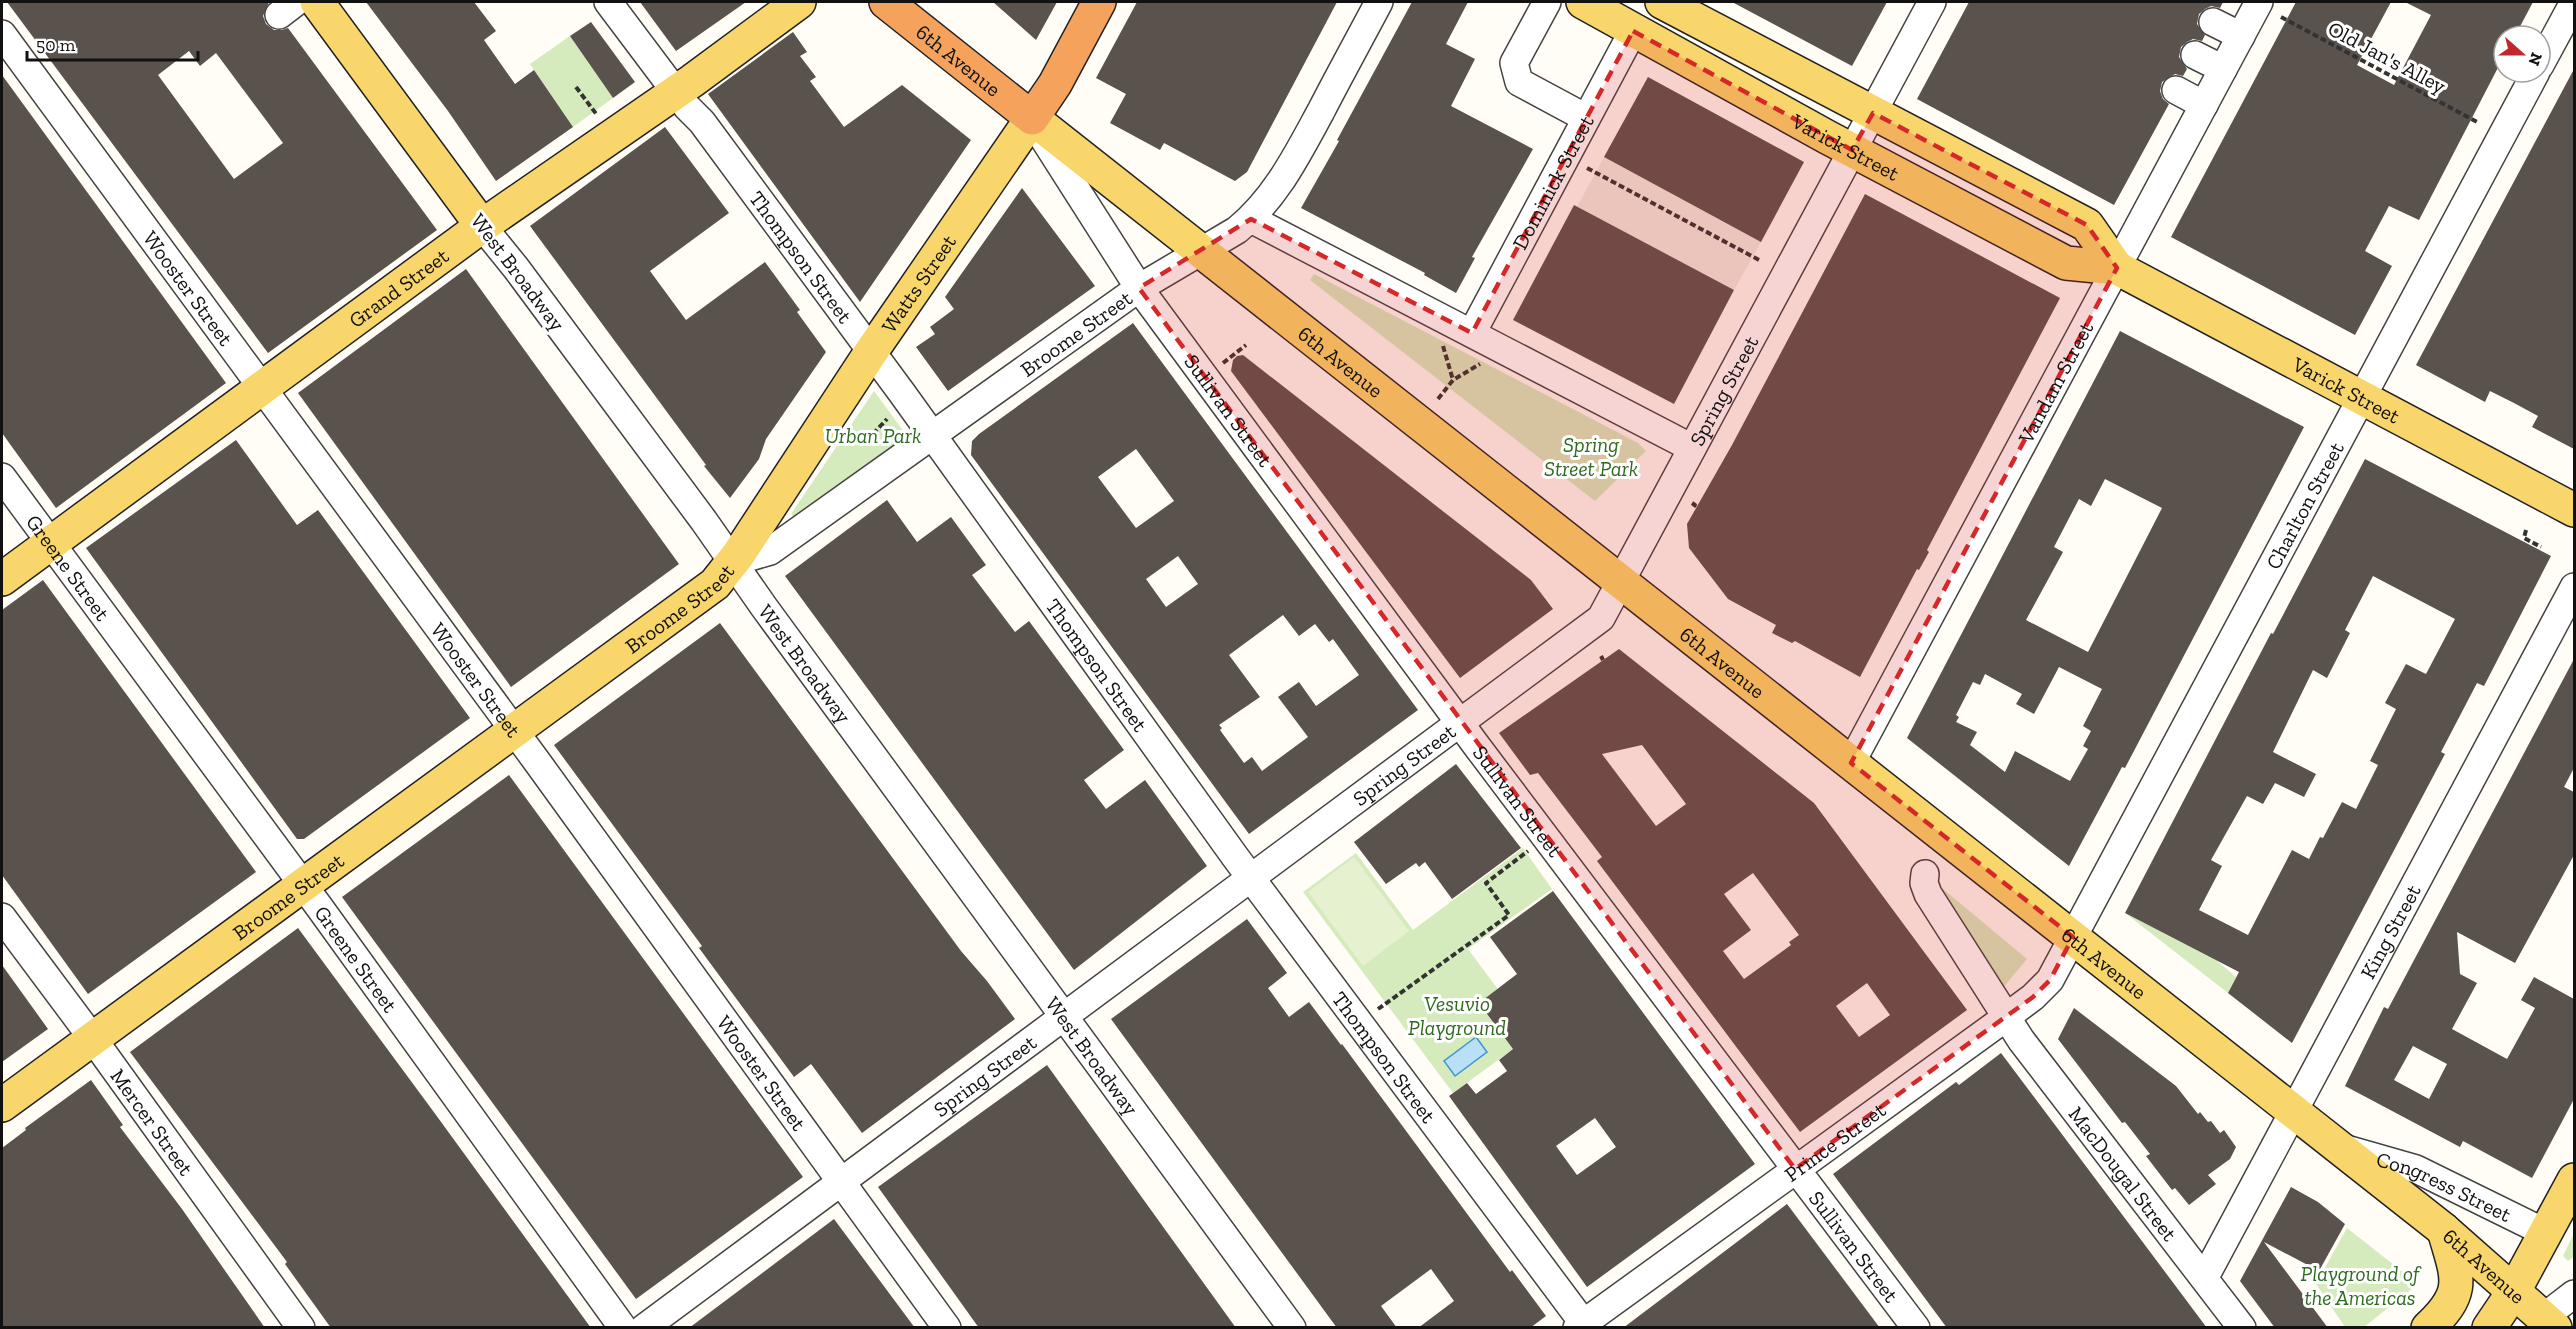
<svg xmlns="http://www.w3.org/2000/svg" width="2576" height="1329" font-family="'Zilla Slab',serif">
<rect width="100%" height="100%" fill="#fffdf5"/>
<!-- green -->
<g fill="#d5ebbd">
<polygon points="570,36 613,98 573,127 530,64"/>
<polygon points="1314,274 1638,443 1646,451 1595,501 1310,280"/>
<polygon points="874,391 910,440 795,518 791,514"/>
<polygon points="1523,848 1552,889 1468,949 1532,1035 1453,1093 1303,892 1356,853 1413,930"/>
<polygon points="1925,874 2027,959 1995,997"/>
<polygon points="2125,913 2216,960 2236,977 2228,993"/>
<polygon points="2347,1228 2418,1284 2364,1327 2345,1327 2316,1284"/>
<polygon points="2574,1233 2574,1257 2568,1261 2563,1256"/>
</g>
<!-- pitch -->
<polygon fill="#e6f2cf" points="1354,857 1409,931 1363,966 1308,892"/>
<!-- plaza -->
<polygon fill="#f1ede2" points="1604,157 1761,242 1734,290 1577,207"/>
<!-- water -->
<polygon fill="#b9e0f7" stroke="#3f96cf" stroke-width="1.5" points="1476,1037 1487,1052 1455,1076 1444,1061"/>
<!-- building -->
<g fill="#5a524d" fill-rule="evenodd">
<path d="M7,2H269L263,16L266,24L274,30H282L288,28L437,230L268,353ZM189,51L200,66L216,53L283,143L234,179L158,75Z"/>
<polygon points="366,2 474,2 496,31 484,40 515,84 534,70 573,127 496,181 448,111"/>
<polygon points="640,2 746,2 676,51"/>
<polygon points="993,2 1057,2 1036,40"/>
<polygon points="1137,2 1337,2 1247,172 1235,181 1164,143 1160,150 1110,123 1126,94 1096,78"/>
<polygon points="1412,2 1468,2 1446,44 1475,59 1451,106 1533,149 1472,257 1475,258 1456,293 1424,275 1425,273 1301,208 1339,141 1337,140"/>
<polygon points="1732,2 1887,2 1852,66"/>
<polygon points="1969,2 2223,2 2220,8 2211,6 2205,9 2199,14 2197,24 2205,35 2202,41 2193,39 2187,42 2181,47 2179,57 2187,69 2183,76 2175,74 2162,82 2160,91 2163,99 2169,104 2114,205 1917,99"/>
<polygon points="2296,2 2391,2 2357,65 2394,85 2431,15 2405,2 2533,2 2515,36 2504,36 2504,56 2419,220 2389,206 2365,251 2392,266 2355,335 2171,237"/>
<polygon points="591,22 635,82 613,98 570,36"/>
<polygon points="793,32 807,52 800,56 816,77 810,81 844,127 902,85 971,140 860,302 708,94"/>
<polygon points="2574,69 2574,449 2532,427 2538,416 2514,403 2490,391 2485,402 2416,365"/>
<polygon points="2,75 226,383 56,508 2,433"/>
<polygon points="1648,77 1804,162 1761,242 1604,157"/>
<polygon points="665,127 729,213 650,271 686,320 765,262 800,310 797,312 826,352 766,439 759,459 730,498 704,466 706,465 530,226"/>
<polygon points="1022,188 1095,286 948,391 916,347 935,334 930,327 954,309 945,297"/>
<polygon points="1865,194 2060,298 1927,550 1929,552 1919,570 1917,569 1860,677 1795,641 1792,643 1772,633 1776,625 1728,599 1689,548 1687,524 1732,445"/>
<polygon points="1574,205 1734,290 1674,404 1513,320"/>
<polygon points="466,269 679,564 511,687 298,393"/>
<path d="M1133,323L1418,710L1249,834L971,455L972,441L979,434ZM1136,449L1174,501L1136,528L1098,477ZM1178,556L1198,584L1166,607L1146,579ZM1283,615L1299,636L1315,624L1329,642L1333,639L1359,675L1316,706L1299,682L1278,697L1308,737L1262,771L1252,757L1244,763L1220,730L1222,728L1219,725L1260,697L1229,655Z"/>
<path d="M2120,331L2304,427L2125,768L2122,767L2069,866L1907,738ZM2105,479L2162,508L2088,652L2026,620L2063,552L2054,547L2079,499L2091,506ZM2059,667L2102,689L2083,726L2091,731L2083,746L2088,749L2070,781L2015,751L2005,772L1970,745L1977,732L1956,722L1959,717L1956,715L1973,682L1980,685L1985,674L2022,694L2016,704L2034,714Z"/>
<polygon points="1243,355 1531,580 1553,609 1460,678 1231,371 1233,360 1237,356"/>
<polygon points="236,440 297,525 318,510 470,718 304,839 297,839 86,548"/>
<path d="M2365,459L2551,556L2484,686L2477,683L2441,752L2445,754L2292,1043L2228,993L2239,972L2125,913L2271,633L2273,634ZM2373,576L2455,619L2426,674L2406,664L2385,703L2396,709L2370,761L2378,765L2356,809L2342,802L2323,838L2320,837L2309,859L2292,850L2248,935L2199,910L2222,866L2211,860L2247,796L2263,804L2275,783L2304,797L2316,774L2273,752L2313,670L2327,678L2350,633L2345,630Z"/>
<polygon points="887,500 917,542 951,517 986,565 972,575 1015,632 1029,621 1124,750 1084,780 1106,809 1145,780 1207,866 1074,970 785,576"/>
<polygon points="43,580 256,872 88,994 2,875 2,610"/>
<polygon points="720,623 961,951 987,981 1015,1019 862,1133 811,1064 794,1077 699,948 702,946 554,745"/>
<path d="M1619,649L1814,803L1967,1010L1800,1132L1597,861L1602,857L1538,773L1530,775L1499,733ZM1642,745L1686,804L1656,826L1602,754ZM1753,873L1799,935L1789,942L1791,945L1744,979L1723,951L1751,930L1724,894ZM1867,983L1890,1015L1859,1037L1836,1006Z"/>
<path d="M2574,659V768L2564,787L2574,792V855L2515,963L2457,932L2460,974L2477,983L2452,1029L2507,1059L2535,1008L2521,1000L2534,977L2574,999V1099L2532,1178L2463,1141L2460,1147L2345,1086L2384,1007L2388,1009ZM2413,1046L2447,1064L2429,1099L2394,1080Z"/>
<polygon points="1456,764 1521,848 1452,899 1425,862 1419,867 1416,863 1386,884 1354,842"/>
<polygon points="509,775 803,1177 636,1299 342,897"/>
<path d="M1553,891L1755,1164L1587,1287L1449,1096L1467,1083L1476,1094L1507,1071L1499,1060L1513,1049L1479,1003L1517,974L1490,937ZM1595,1118L1616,1147L1577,1175L1556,1146Z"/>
<polygon points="1247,919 1287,973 1268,988 1289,1017 1309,1002 1341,1045 1342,1044 1510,1272 1512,1270 1546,1316 1530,1328 1418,1328 1454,1301 1431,1269 1381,1306 1397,1328 1337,1328 1111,1019"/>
<polygon points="298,928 436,1115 591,1328 331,1328 285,1264 287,1262 130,1052"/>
<polygon points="2,965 48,1029 2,1062"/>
<polygon points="2074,1008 2176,1086 2198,1114 2200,1112 2208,1122 2211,1121 2220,1133 2224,1130 2236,1147 2230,1159 2208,1175 2216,1184 2189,1205 2175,1188 2172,1190 2146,1156 2150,1154 2125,1122 2122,1123 2058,1039"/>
<polygon points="2001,1053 2100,1185 2207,1328 1947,1328 1833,1174 1956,1082 1959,1085"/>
<polygon points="1047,1065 1138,1192 1236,1328 979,1328 878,1187"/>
<polygon points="91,1080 123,1125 120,1127 182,1209 265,1328 2,1328 2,1148 26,1130 25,1128"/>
<polygon points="2291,1187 2318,1202 2345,1224 2319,1271 2264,1242 2328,1328 2275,1328 2240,1281"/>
<polygon points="1787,1204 1880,1328 1623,1328 1725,1251"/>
<polygon points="834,1219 915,1328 689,1328 749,1283"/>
</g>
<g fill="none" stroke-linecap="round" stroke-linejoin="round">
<defs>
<g id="minor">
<path id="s1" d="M608,2L687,107L702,122L902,393L1236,858L1587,1328"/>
<polyline points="1547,2 1514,63 1519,82 1586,118"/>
<polyline points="279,15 296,2"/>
<polyline points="2213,22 2241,36"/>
<path id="s2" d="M2,34L538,763L947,1328"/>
<polyline points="2195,55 2223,69"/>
<polyline points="2540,65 2574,2"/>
<polyline points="2176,90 2204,105"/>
<path id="s3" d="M1035,125L1139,288L1476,745L1916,1328"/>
<polyline points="1251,219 1692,448"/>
<path id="s4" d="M482,226L516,268L704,521L764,607L1292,1328"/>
<path id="s5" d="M1472,333L1633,31"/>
<path id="s6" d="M2,477L320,908L623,1328"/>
<path id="s7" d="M733,562L770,551L1139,288L1237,230C1276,198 1297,155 1321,111C1340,74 1360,38 1379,2"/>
<path id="s8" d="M1851,763L2259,2"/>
<path id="s9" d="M1925,874L1924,883L1928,894L2021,1040L2242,1328"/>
<path id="s10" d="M2,917L93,1039L301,1328"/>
<path id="s11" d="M2346,1149L2416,1169L2546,1233"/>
<path id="s12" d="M2205,1277L2574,587"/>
<polyline points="2544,1317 2574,1294"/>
<path id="s13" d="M644,1328L1601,618L1932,2"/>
<path id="s14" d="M1577,1328L1990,1029L2033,997L2050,980L2536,72"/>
</g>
<g id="major">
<polyline points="317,2 482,226"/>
<path id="s15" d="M1583,2L1827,137L2066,263L2117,268L2574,510"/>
<polyline points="1662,2 2087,225 2117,268"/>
<path id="s16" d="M2,579L482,226L692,81L799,2"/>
<path id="s17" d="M2,1105L715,584L738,555L871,352L1032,118L2444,1230L2555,1328"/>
<path d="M2428,1328C2468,1291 2457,1277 2444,1230"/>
<polyline points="2489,1328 2514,1291 2574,1180"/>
</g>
<g id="highway">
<path id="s18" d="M886,2L1032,118L1055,84L1099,2"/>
</g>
</defs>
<!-- minor casing -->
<use href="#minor" stroke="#444" stroke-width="30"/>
<!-- major casing -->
<use href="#major" stroke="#222" stroke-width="36"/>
<!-- highway casing -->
<use href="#highway" stroke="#222" stroke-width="36"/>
<!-- path -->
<g stroke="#333" stroke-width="4" stroke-dasharray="6 3" stroke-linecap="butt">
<polyline points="2281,17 2479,123"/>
<polyline points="576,87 597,115"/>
<polyline points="1587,168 1761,261"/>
<polyline points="1443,346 1453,380"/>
<polyline points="1223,363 1246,345"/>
<polyline points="1438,399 1453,380 1480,364"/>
<polyline points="873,434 887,419"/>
<polyline points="1692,503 1695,505 1692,509"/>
<polyline points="2526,530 2524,538 2541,547"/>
<polyline points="1601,656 1603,660"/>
<polyline points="1378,1009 1509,915 1486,883 1528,851"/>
</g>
<!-- minor -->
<use href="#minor" stroke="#fff" stroke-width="27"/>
<!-- major -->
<use href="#major" stroke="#f9d66b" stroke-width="33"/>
<!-- highway -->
<use href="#highway" stroke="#f5a25d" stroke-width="33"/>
</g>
<!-- marked area -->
<path fill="#d62828" fill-opacity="0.2" stroke="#d62828" stroke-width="4.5" stroke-dasharray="12 8" stroke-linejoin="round" d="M1633,31L1852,150L1873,113L2087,225L2117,268L1851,763L2073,937L2050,980L2033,997L1795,1169L1139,288L1251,219L1472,333Z"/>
<g text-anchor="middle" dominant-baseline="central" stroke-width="6" stroke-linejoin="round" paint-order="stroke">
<!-- street labels -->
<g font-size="21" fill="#111" stroke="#fff">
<text transform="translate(2387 57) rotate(28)">Old Jan's Alley</text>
<text stroke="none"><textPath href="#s18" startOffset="93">6th Avenue</textPath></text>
<text stroke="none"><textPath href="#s15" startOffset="300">Varick Street</textPath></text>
<text stroke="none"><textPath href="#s5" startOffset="171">Dominick Street</textPath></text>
<text stroke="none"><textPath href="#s1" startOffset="320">Thompson Street</textPath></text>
<text transform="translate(518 272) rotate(53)">West Broadway</text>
<text stroke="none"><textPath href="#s17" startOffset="1246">Watts Street</textPath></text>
<text stroke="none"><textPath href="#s16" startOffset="492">Grand Street</textPath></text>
<text stroke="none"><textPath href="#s2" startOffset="315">Wooster Street</textPath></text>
<text stroke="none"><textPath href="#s7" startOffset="414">Broome Street</textPath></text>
<text stroke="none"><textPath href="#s17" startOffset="1840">6th Avenue</textPath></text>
<text stroke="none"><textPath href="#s8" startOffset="432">Vandam Street</textPath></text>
<text stroke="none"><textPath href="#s15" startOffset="860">Varick Street</textPath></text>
<text stroke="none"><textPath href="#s13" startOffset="1450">Spring Street</textPath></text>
<text stroke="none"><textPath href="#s3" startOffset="345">Sullivan Street</textPath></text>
<text stroke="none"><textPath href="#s14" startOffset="1126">Charlton Street</textPath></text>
<text stroke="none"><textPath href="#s6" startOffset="112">Greene Street</textPath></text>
<text stroke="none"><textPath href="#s17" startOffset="840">Broome Street</textPath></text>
<text stroke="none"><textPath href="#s17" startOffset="2326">6th Avenue</textPath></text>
<text stroke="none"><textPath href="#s4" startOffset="544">West Broadway</textPath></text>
<text stroke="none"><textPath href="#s1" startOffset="824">Thompson Street</textPath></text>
<text stroke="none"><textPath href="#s2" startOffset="801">Wooster Street</textPath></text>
<text stroke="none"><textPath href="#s13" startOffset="946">Spring Street</textPath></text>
<text stroke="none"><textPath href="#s3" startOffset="831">Sullivan Street</textPath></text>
<text stroke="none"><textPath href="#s17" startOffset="354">Broome Street</textPath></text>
<text stroke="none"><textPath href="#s12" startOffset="392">King Street</textPath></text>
<text stroke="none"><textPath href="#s6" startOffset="598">Greene Street</textPath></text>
<text stroke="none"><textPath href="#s17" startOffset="2812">6th Avenue</textPath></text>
<text stroke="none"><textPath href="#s4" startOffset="1030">West Broadway</textPath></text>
<text stroke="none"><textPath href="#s1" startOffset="1310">Thompson Street</textPath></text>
<text stroke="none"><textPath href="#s2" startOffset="1287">Wooster Street</textPath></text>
<text stroke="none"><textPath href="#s13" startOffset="424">Spring Street</textPath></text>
<text stroke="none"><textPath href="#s10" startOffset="254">Mercer Street</textPath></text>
<text stroke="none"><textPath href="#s14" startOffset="318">Prince Street</textPath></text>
<text stroke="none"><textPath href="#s9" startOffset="362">MacDougal Street</textPath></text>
<text stroke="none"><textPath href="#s11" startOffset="105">Congress Street</textPath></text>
<text stroke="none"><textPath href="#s3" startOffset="1389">Sullivan Street</textPath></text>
<text stroke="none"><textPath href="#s17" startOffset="3298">6th Avenue</textPath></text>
</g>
<!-- park labels -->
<g font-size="21" font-style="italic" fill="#2f6b1f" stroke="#fff">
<text x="873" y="435">Urban Park</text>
<text x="1591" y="444">Spring<tspan x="1591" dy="24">Street Park</tspan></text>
<text x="1457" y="1003">Vesuvio<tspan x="1457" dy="24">Playground</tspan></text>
<text x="2360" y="1273">Playground of<tspan x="2360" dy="24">the Americas</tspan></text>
</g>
</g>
<!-- border -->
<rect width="2576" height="1329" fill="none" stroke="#111111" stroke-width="6"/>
<!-- north arrow -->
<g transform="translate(2522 54) rotate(111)"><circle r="28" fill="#ffffff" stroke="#a0a0a0" stroke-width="1.5"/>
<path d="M0-4.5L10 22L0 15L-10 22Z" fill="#c4262e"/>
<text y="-9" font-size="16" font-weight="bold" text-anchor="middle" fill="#111111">N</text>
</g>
<!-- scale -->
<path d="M27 51v9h171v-9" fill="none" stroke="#111111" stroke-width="3"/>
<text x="36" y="51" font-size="18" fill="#111111" stroke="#ffffff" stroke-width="4.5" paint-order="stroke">50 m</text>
</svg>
